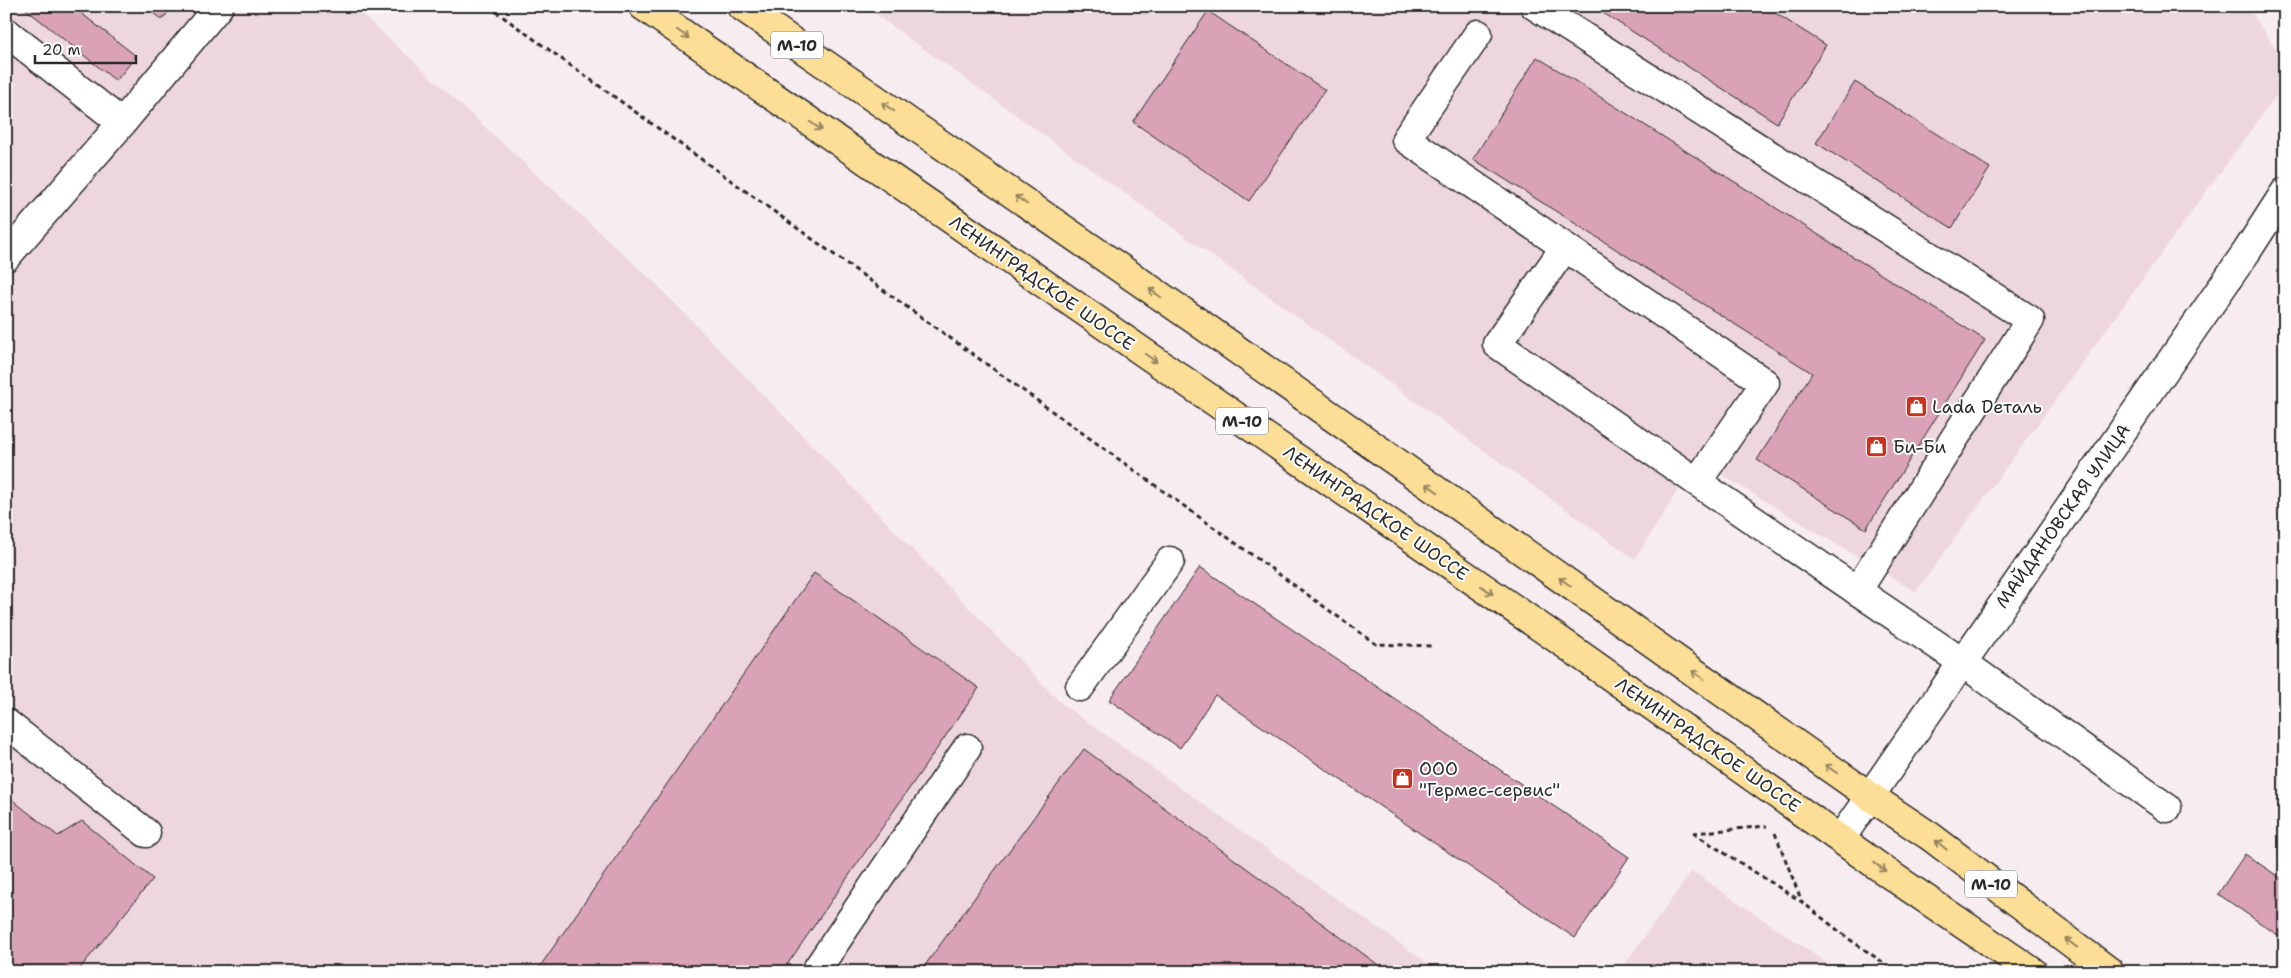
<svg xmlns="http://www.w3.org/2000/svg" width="2291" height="978" font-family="'Shantell Sans',sans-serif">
<rect width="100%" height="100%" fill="#f7ecf0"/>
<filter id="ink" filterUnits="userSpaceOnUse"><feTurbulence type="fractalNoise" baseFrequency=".02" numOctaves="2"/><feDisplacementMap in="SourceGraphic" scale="10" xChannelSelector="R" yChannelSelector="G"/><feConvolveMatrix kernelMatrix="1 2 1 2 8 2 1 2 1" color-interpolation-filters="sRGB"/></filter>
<g filter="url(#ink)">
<!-- built -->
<g fill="#eed6df">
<polygon points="6,6 353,6 657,285 1062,704 1440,972 6,972"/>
<polygon points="864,6 2247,6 2285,62 2285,83 1916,592 1697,460 1635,559"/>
<polygon points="1692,871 1840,972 1619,972"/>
</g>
<!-- building -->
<g fill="#d9a2b6" stroke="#2b2b2b">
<polygon points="22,6 72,6 136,56 116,81"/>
<polygon points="144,6 173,6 162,20"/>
<polygon points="1592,6 1764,6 1826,45 1777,123"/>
<polygon points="1208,11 1325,90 1249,201 1133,122"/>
<polygon points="1537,57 1985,340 1866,529 1757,460 1812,373 1473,159"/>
<polygon points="1855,82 1990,168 1952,228 1816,143"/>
<polygon points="1200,567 1629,857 1575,938 1215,695 1180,748 1109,700"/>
<polygon points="814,573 979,688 782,972 536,972"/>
<polygon points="1084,749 1388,972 920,972"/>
<polygon points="6,795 58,836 82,821 153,879 77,972 6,972"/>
<polygon points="2245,854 2285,881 2285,940 2218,894"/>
</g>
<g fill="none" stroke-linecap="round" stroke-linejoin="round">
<defs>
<g id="minor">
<polyline points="1535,6 2030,320 1857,591"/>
<polyline points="6,32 122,123"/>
<polyline points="1478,34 1406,139 1765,383 1697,482 1962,662 2167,808"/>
<polyline points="1565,247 1497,344 1697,482"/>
<polyline points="6,257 122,123 219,6"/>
<polyline points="1080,687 1170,561"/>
<polyline points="6,723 146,833"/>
<polyline points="1841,838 2247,251 2285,192"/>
<polyline points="815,972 967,748"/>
</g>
<g id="highway">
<polyline points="643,6 1572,649 1892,876 2033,972"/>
<polyline points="741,6 1195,320 1871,797 1931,837 2110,972"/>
</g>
</defs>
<!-- minor casing -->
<use href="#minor" stroke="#2b2b2b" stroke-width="31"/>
<!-- highway casing -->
<use href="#highway" stroke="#2b2b2b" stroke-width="31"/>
<!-- path -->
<g stroke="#2b2b2b" stroke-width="3" stroke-dasharray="5 4" stroke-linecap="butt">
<polyline points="488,6 1376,644 1434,646"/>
<polyline points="1693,833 1802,902 1849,939 1897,972"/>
<polyline points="1693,833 1767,826"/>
<polyline points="1775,833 1802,902"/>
</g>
<!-- minor -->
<use href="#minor" stroke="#fff" stroke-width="28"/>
<!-- highway -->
<use href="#highway" stroke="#fdde96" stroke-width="28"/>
</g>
<!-- one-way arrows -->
<defs><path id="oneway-shaft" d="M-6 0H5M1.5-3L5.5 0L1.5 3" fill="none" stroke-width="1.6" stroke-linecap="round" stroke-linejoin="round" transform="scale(1.25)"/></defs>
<g stroke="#948460">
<use href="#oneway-shaft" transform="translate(683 34) rotate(35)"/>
<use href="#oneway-shaft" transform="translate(888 107) rotate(-145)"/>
<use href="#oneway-shaft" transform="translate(816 126) rotate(35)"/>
<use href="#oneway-shaft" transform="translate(1021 200) rotate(-145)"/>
<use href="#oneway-shaft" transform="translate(1155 293) rotate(-145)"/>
<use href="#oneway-shaft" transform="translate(1151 358) rotate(35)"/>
<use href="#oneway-shaft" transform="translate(1432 488) rotate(-145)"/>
<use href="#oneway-shaft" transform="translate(1565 582) rotate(-145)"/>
<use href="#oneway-shaft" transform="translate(1487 590) rotate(35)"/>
<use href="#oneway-shaft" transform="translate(1698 675) rotate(-145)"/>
<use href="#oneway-shaft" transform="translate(1831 769) rotate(-145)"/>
<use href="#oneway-shaft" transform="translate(1941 845) rotate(-141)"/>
<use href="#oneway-shaft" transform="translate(1880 867) rotate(36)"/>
<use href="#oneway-shaft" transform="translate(2071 943) rotate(-144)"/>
</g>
</g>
<!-- icons -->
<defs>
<symbol id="shop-square" viewBox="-11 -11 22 22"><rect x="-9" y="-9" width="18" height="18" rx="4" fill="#c8321e" stroke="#fff"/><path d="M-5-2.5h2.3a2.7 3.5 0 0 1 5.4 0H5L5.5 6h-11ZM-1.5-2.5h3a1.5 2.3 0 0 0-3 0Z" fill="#fff"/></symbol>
</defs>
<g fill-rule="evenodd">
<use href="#shop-square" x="1904" y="394" width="25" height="25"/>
<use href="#shop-square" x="1864" y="434" width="25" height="25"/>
<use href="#shop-square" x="1390" y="766" width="25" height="25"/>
</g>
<g text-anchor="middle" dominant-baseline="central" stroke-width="4" stroke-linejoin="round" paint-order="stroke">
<!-- shield labels -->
<g fill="#fff" stroke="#6b6b6b" stroke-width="1">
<rect x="771" y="31.5" width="52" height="27" rx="4"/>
<rect x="1216" y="407.5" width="52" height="27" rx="4"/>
<rect x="1965" y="870.5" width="52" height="27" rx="4"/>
</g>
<g font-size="16" font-weight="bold" fill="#2b2b2b">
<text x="797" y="45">М-10</text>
<text x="1242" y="421">М-10</text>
<text x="1991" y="884">М-10</text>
</g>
<!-- street labels -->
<g font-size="18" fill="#2b2b2b" stroke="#fff">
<text transform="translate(1042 283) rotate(35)">ЛЕНИНГРАДСКОЕ ШОССЕ</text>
<text transform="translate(1376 513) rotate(35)">ЛЕНИНГРАДСКОЕ ШОССЕ</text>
<text transform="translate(2063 516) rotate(-55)">МАЙДАНОВСКАЯ УЛИЦА</text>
<text transform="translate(1708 745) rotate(35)">ЛЕНИНГРАДСКОЕ ШОССЕ</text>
</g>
<!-- poi labels -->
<g font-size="18" fill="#2b2b2b" stroke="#fff" text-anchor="start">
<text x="1932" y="407">Lada Dеталь</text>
<text x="1893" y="447">Би-Би</text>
<text x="1419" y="769">ООО<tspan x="1419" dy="21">"Гермес-сервис"</tspan></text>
</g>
</g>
<!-- margin -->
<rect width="2291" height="978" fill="none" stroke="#fff" stroke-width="25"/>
<rect x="12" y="12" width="2266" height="953" fill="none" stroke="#2b2b2b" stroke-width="2" filter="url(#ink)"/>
<!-- scale -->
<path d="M35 55v8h101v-8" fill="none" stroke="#2b2b2b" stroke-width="2.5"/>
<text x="42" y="55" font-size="15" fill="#2b2b2b" stroke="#ffffff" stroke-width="4" paint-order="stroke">20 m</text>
</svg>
